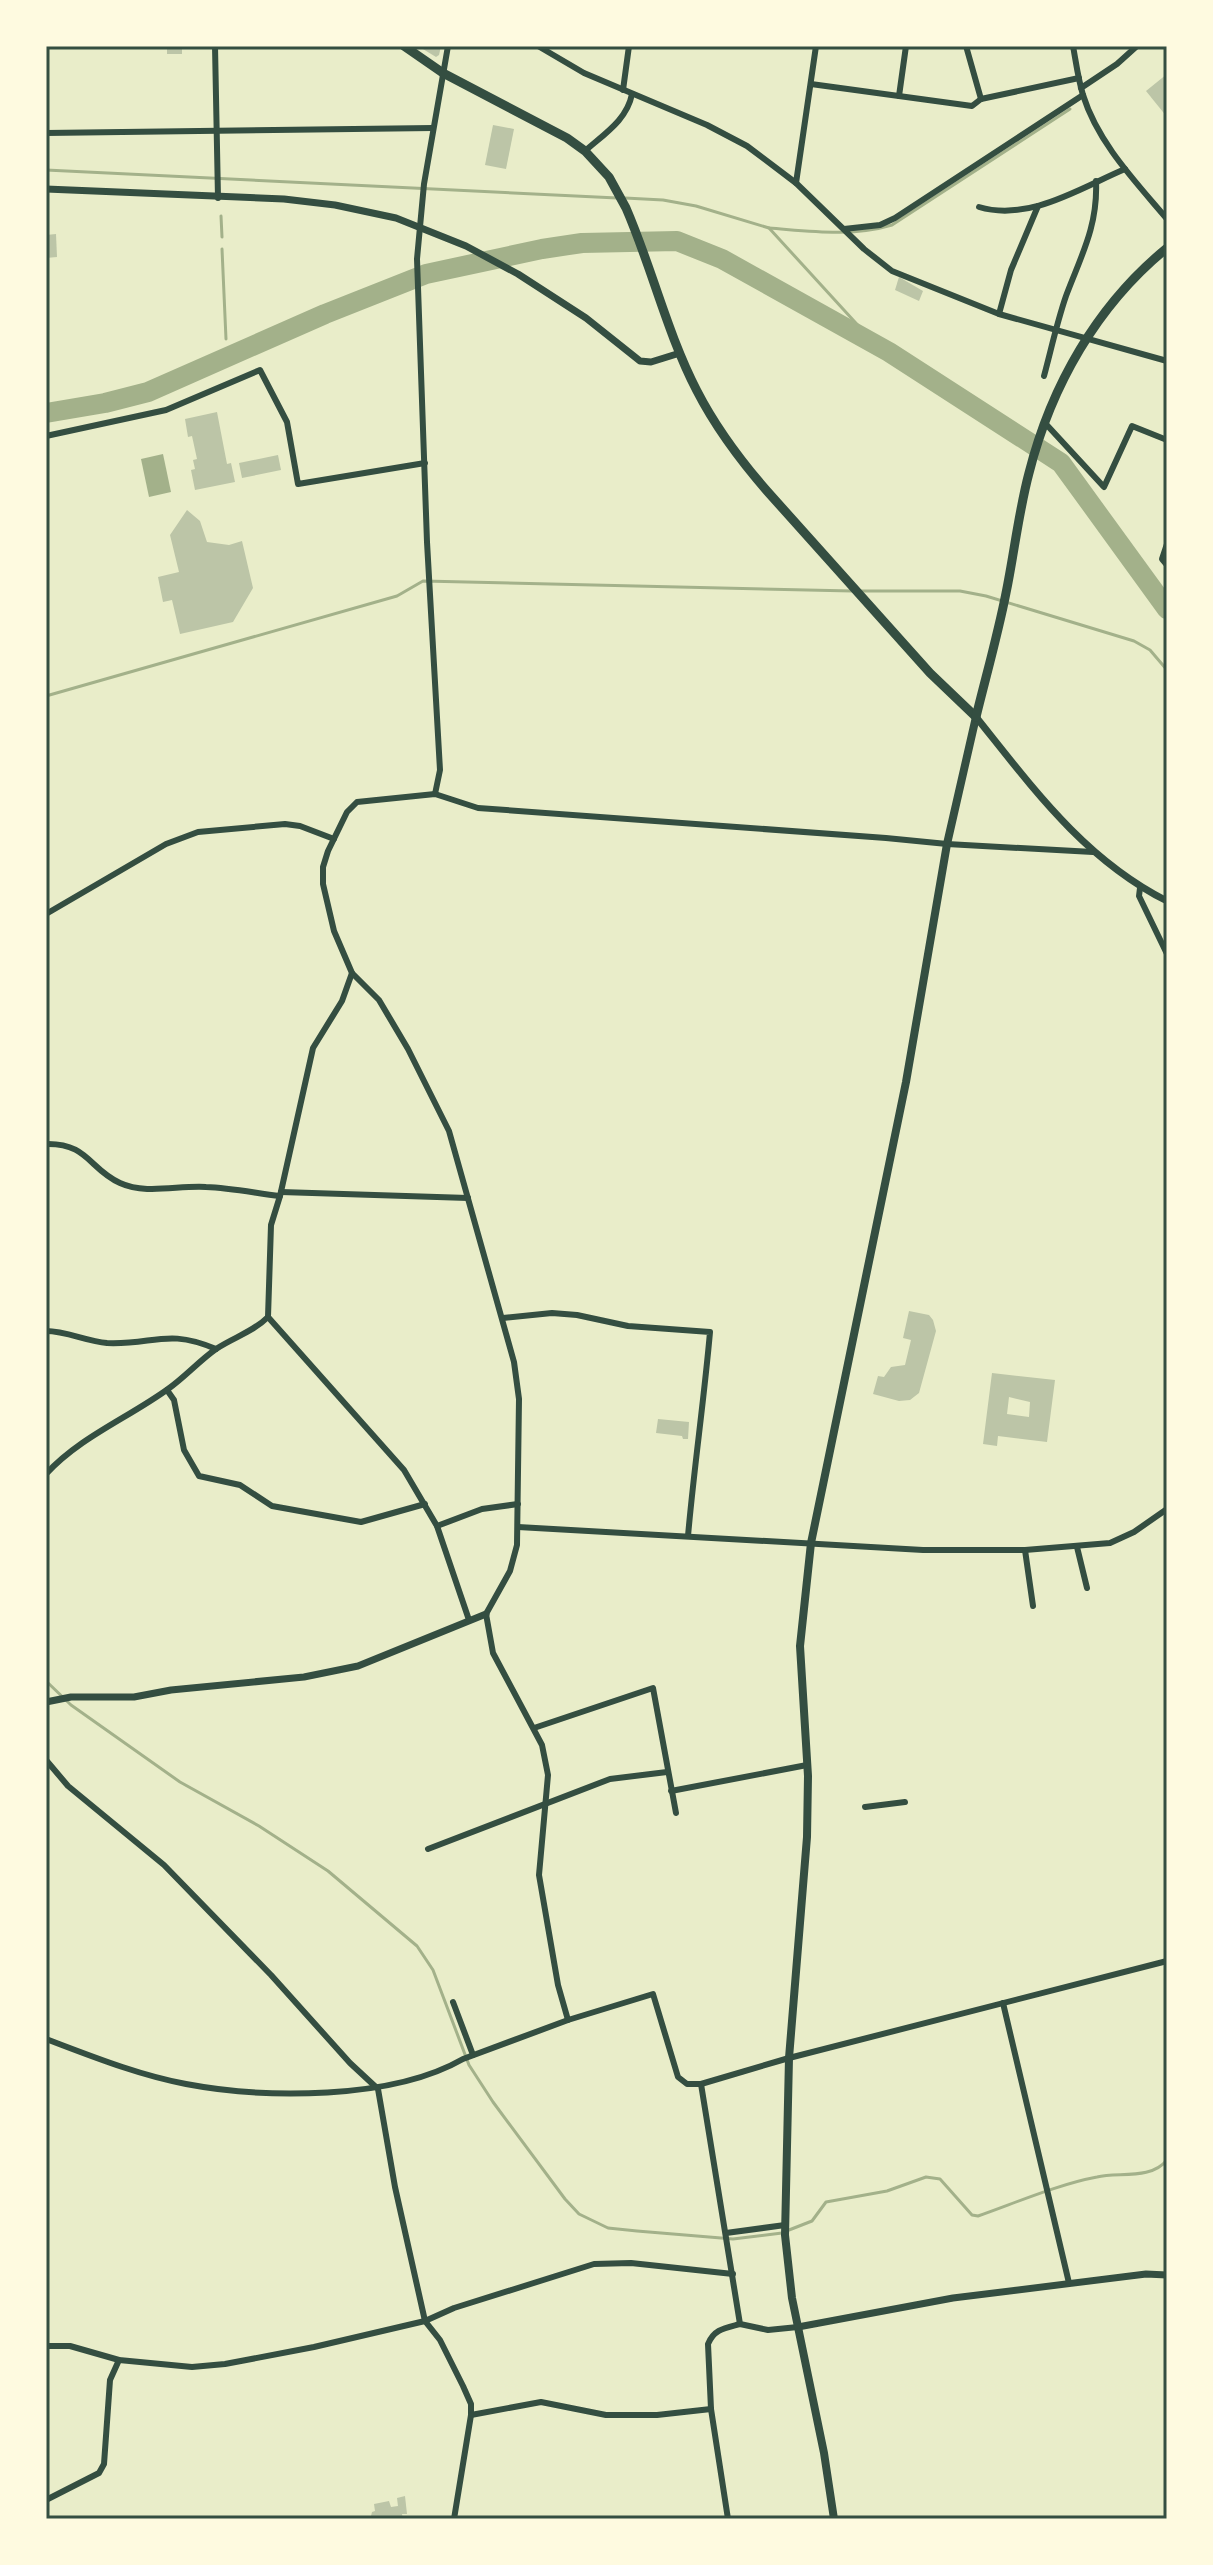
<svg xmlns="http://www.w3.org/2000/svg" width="1213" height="2565" font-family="'Noto Sans',sans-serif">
<rect width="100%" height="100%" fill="#e9edc9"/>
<!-- water -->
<polygon fill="#a3b18a" points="163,454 171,492 149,497 141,459"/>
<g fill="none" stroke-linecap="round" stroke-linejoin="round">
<!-- stream -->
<g stroke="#a3b18a" stroke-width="3">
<polyline points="46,170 617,198"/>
<polyline points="625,198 663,200 696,206 769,228 875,344"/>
<polyline points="221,216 222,237"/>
<path d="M769,228C810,231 852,237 892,225L1070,109"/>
<polyline points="222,249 226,339"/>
<polyline points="860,591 960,591 986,596 1134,641 1150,650 1167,670"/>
<polyline points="46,696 397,596 423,581 852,591"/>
<polyline points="46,1681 71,1705 180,1782 259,1826 328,1871 417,1946 433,1970 469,2065 493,2102 565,2199 579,2214 608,2228 637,2231 733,2239 782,2233"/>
<path d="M789,2230L812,2221L826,2202L887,2191L926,2177L940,2179L972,2215L978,2216C1015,2203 1059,2184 1097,2177C1119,2172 1151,2180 1167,2160"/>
</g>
<!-- river -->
<polyline stroke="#a3b18a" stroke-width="20" points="46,413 105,403 148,392 325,314 426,274 542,249 582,243 677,241 722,259 889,352 1061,463 1167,609"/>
</g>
<!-- building -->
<g fill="#bcc5a7" fill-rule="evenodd">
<rect x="167" y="46" width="15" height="8"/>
<polygon points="418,46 441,46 439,55 436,57"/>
<polygon points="1167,74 1167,117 1146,91"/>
<polygon points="493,125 514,129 506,169 485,165"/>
<polygon points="56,234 57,257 46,258 46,235"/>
<polygon points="899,277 923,291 919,301 895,290"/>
<polygon points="217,412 227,464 231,463 235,482 195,490 191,470 195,469 193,460 197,459 192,436 188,437 185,419"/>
<polygon points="278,455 281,470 242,478 239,463"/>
<polygon points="187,510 200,521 207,542 229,545 242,541 253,588 233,622 180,634 172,600 163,602 158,577 179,572 170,535"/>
<polygon points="909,1311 929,1315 933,1320 936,1331 919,1393 910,1400 899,1401 873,1394 878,1376 884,1377 891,1367 905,1365 911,1340 903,1338"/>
<path d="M992,1373L1055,1380L1047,1442L998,1436L997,1446L983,1444ZM1009,1397L1030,1402L1029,1417L1007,1414Z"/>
<polygon points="658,1419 689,1422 688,1439 683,1439 682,1436 656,1433"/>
<polygon points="405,2496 407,2514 402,2514 403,2519 375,2519 371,2516 372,2512 375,2511 374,2504 389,2501 391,2507 398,2506 397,2498"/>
</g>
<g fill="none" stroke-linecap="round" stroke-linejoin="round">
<!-- minor -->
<g stroke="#344e41" stroke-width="6">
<polyline points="215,46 218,198"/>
<polyline points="538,46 584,73 707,125 747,146 796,183 864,249 892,271 999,314 1167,361"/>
<polyline points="966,46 981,99"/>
<path d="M1073,46C1076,62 1078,79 1083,95C1098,143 1135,181 1167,219"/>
<polyline points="811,84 972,106 981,99 1079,78"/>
<polyline points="1081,88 1117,64 1137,46"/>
<polyline points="623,90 629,46"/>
<polyline points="899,96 906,46"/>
<polyline points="46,133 433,128"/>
<path d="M585,151C604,134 627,120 632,94"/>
<polyline points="796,183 816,46"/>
<path d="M979,207C1029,222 1080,188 1125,169"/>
<polyline points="844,229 880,225 895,218 1083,95"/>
<polyline points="999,314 1011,270 1038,206"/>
<path d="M1044,376C1051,350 1057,322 1066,296C1081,256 1098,226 1096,181"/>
<polyline points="1045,423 1104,487 1132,426 1167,440"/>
<polyline points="46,436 166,410 260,370 287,422 298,484 425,463"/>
<polyline points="1167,544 1162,559 1167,565"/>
<polyline points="435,794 440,770 427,542 417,259 424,184 448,46"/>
<polyline points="1140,888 1139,896 1167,954"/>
<polyline points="46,914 166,844 198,832 285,824 300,826 334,839"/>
<path d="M46,1144C88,1143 89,1169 120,1183C146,1195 179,1185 206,1187C231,1188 255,1193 280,1196"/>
<polyline points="281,1192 468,1198"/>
<polyline points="268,1317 404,1470 437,1526 469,1620"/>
<path d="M503,1318L552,1313L577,1315L628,1326L710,1332C704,1400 694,1468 688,1536"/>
<path d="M46,1331C66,1331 86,1341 107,1343C154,1345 167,1328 216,1349"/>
<polyline points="167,1390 174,1400 184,1450 199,1476 240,1485 272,1506 361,1522 425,1504"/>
<path d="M46,1474C80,1437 128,1418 168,1389C185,1377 199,1361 216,1349C234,1337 253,1332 268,1317L271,1225L280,1196L313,1048L342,1001L352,973"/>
<polyline points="437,1526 482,1509 518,1504"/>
<polyline points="518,1527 923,1550 1025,1550 1110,1543 1134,1532 1167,1509"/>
<polyline points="1077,1547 1087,1588"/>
<polyline points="1025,1550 1033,1606"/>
<polyline points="534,1728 653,1688 676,1813"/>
<polyline points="46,1760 68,1786 164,1865 271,1975 350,2063 378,2089 395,2187 425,2321 440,2340 463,2386 471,2404 471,2415 541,2402 606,2415 657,2415 711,2409"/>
<polyline points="671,1791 807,1765"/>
<polyline points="865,1807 905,1802"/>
<polyline points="428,1849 610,1779 667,1772"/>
<polyline points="453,2002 473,2055"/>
<polyline points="1003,2003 1069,2283"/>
<polyline points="568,2020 558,1985 539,1875 548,1775 542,1745 493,1653 486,1614 510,1571 517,1545 519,1399 514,1362 449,1131 408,1049 379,1000 352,973 334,931 323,884 323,867 328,851 347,812 357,802 435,794 478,808 886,838 947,844 1093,852"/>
<path d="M46,2039C91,2056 138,2075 186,2084C265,2099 392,2100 463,2059L568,2020L653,1994L678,2077L687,2084H701L789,2058L1167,1961"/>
<polyline points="701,2084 740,2324 768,2330 798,2327"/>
<polyline points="726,2233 785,2225"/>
<polyline points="46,2346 70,2346 119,2360 192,2367 225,2364 314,2347 425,2321 454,2308 594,2264 631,2263 733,2274"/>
<polyline points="46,2500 99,2473 104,2464 110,2380 119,2360"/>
<polyline points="454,2519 471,2415"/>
<path d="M728,2519L711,2409L708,2344C714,2329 725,2328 740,2324"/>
</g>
<!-- tertiary -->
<g stroke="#344e41" stroke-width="7">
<polyline points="46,189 284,199 335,205 396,218 466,246 518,274 586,318 640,361 651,362 680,353"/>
<path d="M976,717C1033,788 1084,859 1167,901"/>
<polyline points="46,1702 71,1697 134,1697 171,1690 304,1677 358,1666 486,1614"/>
<polyline points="798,2327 953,2298 1146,2274 1167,2275"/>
</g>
<!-- secondary -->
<polyline stroke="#344e41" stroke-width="8" points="834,2519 824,2453 792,2298 785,2235 789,2058 807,1837 808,1776 800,1646 811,1543 906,1082 947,844 976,717"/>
<!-- primary -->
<g stroke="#344e41" stroke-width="9">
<path d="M404,46L443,73L567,138L585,151L609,177L626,208C652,268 667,333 697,391C716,428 740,460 767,491L930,673L976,717"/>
<path d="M976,717C986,676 998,634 1006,593C1014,554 1019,510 1029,473C1051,386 1097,305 1167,248"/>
</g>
</g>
<!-- border -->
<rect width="1213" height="2565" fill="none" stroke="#fefae0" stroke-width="96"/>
<rect x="48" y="48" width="1117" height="2469" fill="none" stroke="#344e41" stroke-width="3"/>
</svg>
